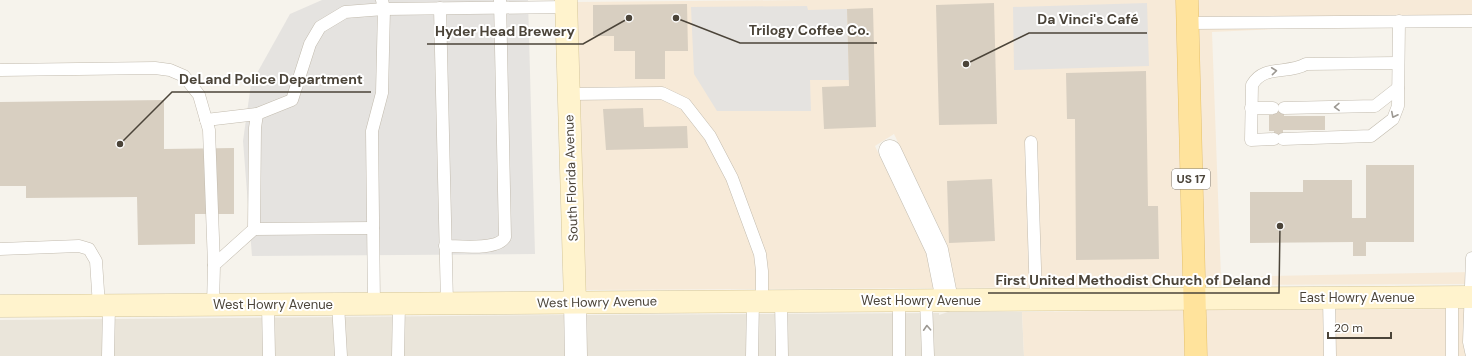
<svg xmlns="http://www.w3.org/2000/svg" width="1472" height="356" font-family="'DM Sans',sans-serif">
<rect width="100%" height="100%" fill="#f6f3ec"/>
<!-- residential -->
<g fill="#eae5da">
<polygon points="948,312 1022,312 1024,356 587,356 586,315 939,313 939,315"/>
<polygon points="564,315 565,356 0,356 0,320"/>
</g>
<!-- commercial -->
<g fill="#f7ead8">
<polygon points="806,0 1176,0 1183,286 956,288 947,244 894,134 875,146 927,255 934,288 585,290 577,2"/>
<polygon points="1198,0 1472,0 1472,20 1212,32 1221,277 1472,272 1472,284 1204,285"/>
<polygon points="1472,309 1472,356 1207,356 1205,310"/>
<polygon points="1184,310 1185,356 1024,356 1022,312"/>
</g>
<!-- parking -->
<g fill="#e5e3e0">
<polygon points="322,0 528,0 535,254 252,256 243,141 251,84 290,14"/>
<polygon points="1147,3 1149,66 1014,70 1013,7"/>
<polygon points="807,6 808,10 847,9 849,80 810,80 811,111 717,111 694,74 691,7"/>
</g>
<!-- building -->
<g fill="#d8cfc1">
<polygon points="994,3 997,124 939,125 936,5"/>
<polygon points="687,4 688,51 665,51 665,79 635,79 635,51 614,51 614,36 593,36 593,5"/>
<polygon points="873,8 876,127 824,129 822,87 849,86 847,9"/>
<polygon points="1146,71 1148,206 1158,206 1159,259 1076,260 1075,119 1067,119 1066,73"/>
<polygon points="164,100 164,149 234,148 234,214 195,214 195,244 138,245 137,197 26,198 26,186 0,186 0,102"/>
<polygon points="1273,104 1284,104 1284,116 1325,116 1325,130 1283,130 1283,143 1274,143 1274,131 1269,131 1269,115 1273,115"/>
<polygon points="643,108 644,127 687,126 688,148 606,150 603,109"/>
<polygon points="1366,165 1414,165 1414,242 1366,242 1366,256 1353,256 1353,242 1250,243 1250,192 1303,192 1303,180 1352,180 1352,218 1366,218"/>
<polygon points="992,179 995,241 949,243 947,181"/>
</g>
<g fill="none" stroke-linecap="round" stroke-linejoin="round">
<defs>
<g id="lane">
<polyline points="440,8 447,303"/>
<polyline points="1187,23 1472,21"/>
<polyline points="0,70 155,68 170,70 184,76 199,95 209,130 214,265"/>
<polyline points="569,94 662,93 685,104 710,136 732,178 760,254 762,271 762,301"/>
<polyline points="1251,108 1273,108"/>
<polyline points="1284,108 1375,106 1398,88"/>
<polyline points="206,120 257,114 292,100 310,44 320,27 345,12 384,9 567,7"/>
<path d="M1274,139L1251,140L1252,85C1264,64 1287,75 1306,64L1398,63"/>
<polyline points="1283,139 1371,136 1393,119 1398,106 1399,21"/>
<polyline points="1031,142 1036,299"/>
<polyline points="254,229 255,128 257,114"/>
<path d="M445,246C460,246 498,251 505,237L500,0"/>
<polyline points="0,249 79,246 89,249 96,261 99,306"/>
<polyline points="1472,258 1469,342 1472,356"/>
<polyline points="1329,297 1330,356"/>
<polyline points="1452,297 1452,356"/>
<polyline points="899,300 899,356"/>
<polyline points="926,300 928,356"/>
<polyline points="781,301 782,356"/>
<polyline points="338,304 341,356"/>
<polyline points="374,304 372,131 382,93 384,9 382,0"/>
<polyline points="213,305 214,265 254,229 373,228"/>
<polyline points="268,305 269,356"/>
<polyline points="108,356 109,306"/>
<polyline points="398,356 399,304"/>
<polyline points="752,356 753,301"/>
</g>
<g id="street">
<polyline points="890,151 937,250 947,300"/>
<polyline points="575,302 576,356"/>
</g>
<g id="secondary">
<polyline points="566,0 575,302"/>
<polyline points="0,306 1472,297"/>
</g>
<polyline id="primary" points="1187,0 1196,356"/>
</defs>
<!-- lane casing -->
<use href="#lane" stroke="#c2bbae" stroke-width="13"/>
<!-- street casing -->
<use href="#street" stroke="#c2bbae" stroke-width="23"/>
<!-- secondary casing -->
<use href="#secondary" stroke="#d6c79b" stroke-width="23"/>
<!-- primary casing -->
<use href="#primary" stroke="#e6c16a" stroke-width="23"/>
<!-- lane -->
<use href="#lane" stroke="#fff" stroke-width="12"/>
<!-- street -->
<use href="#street" stroke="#fff" stroke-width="22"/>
<!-- secondary -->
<use href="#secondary" stroke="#fff3cd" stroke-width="22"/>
<!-- primary -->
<use href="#primary" stroke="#ffe39c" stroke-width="22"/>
</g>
<!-- one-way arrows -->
<defs><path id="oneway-chevron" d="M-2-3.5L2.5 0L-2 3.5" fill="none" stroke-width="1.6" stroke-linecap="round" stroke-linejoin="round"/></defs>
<g stroke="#9c9892">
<use href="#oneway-chevron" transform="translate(1274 71) rotate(-6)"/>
<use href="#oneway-chevron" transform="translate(1337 107) rotate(179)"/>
<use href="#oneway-chevron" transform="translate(1394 115) rotate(117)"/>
<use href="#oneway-chevron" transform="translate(927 328) rotate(-93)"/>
</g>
<g text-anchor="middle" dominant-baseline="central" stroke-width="4" stroke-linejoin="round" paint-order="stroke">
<!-- shield labels -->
<rect fill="#fff" stroke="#817c74" stroke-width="1" x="1172" y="169" width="38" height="20" rx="3"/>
<g font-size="12" font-weight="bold" fill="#4b4439">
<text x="1191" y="179">US 17</text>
</g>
<!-- street labels -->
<g font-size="13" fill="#4b4439" stroke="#fff">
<text transform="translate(571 178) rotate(-92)">South Florida Avenue</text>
<text x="1357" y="297">East Howry Avenue</text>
<text x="921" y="300">West Howry Avenue</text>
<text transform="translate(597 302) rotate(-1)">West Howry Avenue</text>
<text x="273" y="304">West Howry Avenue</text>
</g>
</g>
<!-- callouts -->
<path fill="none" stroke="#4b4439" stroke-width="1.5" d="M966 64L1029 33H1147M676 18L740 43H877M629 18L583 44H427M120 144L172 92H371M1280 226L1279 293H988"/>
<g fill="#4b4439" stroke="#fff" stroke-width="1.5">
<circle cx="966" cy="64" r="4"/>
<circle cx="676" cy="18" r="4"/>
<circle cx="629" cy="18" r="4"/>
<circle cx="120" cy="144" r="4"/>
<circle cx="1280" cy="226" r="4"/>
</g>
<g font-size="14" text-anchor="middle" font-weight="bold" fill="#4b4439" stroke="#fff" stroke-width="4" stroke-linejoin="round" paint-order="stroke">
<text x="1088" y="24">Da Vinci's Café</text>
<text x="809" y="35">Trilogy Coffee Co.</text>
<text x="505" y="36">Hyder Head Brewery</text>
<text x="271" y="84">DeLand Police Department</text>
<text x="1133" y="285">First United Methodist Church of Deland</text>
</g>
<!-- scale -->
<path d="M1328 332v6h63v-6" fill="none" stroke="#4b4439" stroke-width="2"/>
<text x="1334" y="332" font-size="12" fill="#4b4439" stroke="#ffffff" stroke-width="3" paint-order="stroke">20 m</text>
</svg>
